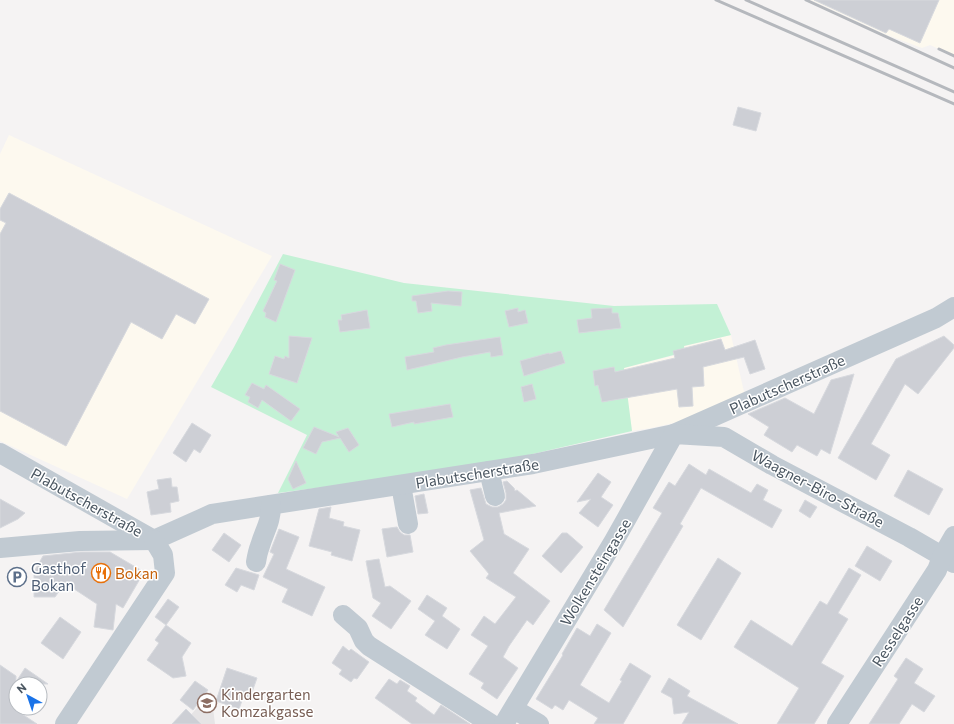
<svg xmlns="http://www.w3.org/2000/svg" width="954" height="724" font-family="Commissioner,sans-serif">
<rect width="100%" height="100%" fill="#f5f3f3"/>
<!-- commercial -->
<g fill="#fdf9ef">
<polygon points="811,0 954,0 954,56 930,45 922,48 887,35"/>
<polygon points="9,135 272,256 127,499 0,441 0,154"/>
<polygon points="731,335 745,396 683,421 651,428 632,431 623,368 684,353 683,346"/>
</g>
<!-- education -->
<polygon fill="#e6e4e5" points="211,692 215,724 194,724 188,718"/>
<!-- green -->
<polygon fill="#c3f1d5" points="283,254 404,283 614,306 717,304 731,335 684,346 685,352 624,368 632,431 511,459 415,475 278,493 307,435 211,387 234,347"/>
<!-- building -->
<g fill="#cdcfd5" stroke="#d7d9de">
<polygon points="814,0 939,0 920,43 889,29 886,33"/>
<polygon points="738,107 761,113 756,131 733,125"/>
<polygon points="9,193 209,299 195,324 176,314 162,339 131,322 66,446 0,411 0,234 6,223 0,220 0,209"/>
<polygon points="280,264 295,270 276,322 265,317 266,313 263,311 277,281 274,280"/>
<polygon points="448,291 462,292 461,306 431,303 432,311 418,313 416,301 412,301 412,296"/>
<polygon points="518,308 518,312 525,310 528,323 509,327 505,311"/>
<polygon points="612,308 612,313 618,313 621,328 579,333 577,320 592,318 591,309"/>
<polygon points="367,310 370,328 340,332 338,320 342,320 341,315"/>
<polygon points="289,336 312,338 297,383 269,374 275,356 284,359 285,356 289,358"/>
<polygon points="944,336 954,345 954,348 918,394 905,384 871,444 890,455 876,480 838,458 896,359"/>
<polygon points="500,337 503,355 491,357 490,352 462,357 407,370 405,357 434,352 433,348 446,345"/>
<polygon points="721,339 725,350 755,340 765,369 750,374 744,357 703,367 704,386 692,387 693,406 679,407 677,389 602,402 598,385 595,386 593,371 614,367 615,372 675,358 673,351"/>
<polygon points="561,351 565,363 524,376 520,361 549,353 549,354"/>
<polygon points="854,374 830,454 821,449 817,456 797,445 792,452 764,435 769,427 748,414 785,398 814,414 831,380"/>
<polygon points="252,383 264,389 266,385 300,409 291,421 262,400 258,408 248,402 250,397 245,395"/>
<polygon points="532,384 536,399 524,402 521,387"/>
<polygon points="450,404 453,417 414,424 414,422 392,427 389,414"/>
<polygon points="192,423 211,435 200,453 194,449 186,462 173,453"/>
<polygon points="314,427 339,437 336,432 348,428 359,445 349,452 340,438 322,442 316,454 303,448"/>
<polygon points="296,461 306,483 293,489 288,479"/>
<polygon points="689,464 706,475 709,469 751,493 757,484 768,490 763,500 782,510 772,528 701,488 680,524 683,526 623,627 604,610 662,513 653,508 669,482 675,486"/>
<polygon points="908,470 943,489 929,515 894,496"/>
<polygon points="598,473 611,482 601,497 613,505 598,527 579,513 591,499 577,502"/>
<polygon points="171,478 172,487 177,487 179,501 170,503 171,512 151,515 147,492 159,489 157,480"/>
<polygon points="507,481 514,488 515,491 517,490 536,506 499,513 504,534 529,549 513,573 550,601 533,625 527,620 509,646 503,657 518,668 497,699 481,688 484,683 469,674 488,646 471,635 484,616 495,624 516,597 486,578 489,574 470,551 484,540 470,490 481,488 486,504 492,507 498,507 503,504 506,500 506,493 503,482"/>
<polygon points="424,494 428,513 418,514 415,496"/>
<polygon points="0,499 25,513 18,519 0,528"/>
<polygon points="805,500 817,507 810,518 799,511"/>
<polygon points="331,507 329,518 344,522 343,526 360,530 352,561 331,555 332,552 309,546 319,509"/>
<polygon points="397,527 400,532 404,535 410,535 413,552 387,557 382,529"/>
<polygon points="279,529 299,537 286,569 325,587 312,616 282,602 288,589 263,577 274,554 270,552"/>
<polygon points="224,533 241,545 229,562 212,550"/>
<polygon points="562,533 567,533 583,547 561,573 542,556"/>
<polygon points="867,546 892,561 880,581 855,566"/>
<polygon points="81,552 110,552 144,572 123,608 116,604 113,630 94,627 97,604 65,583 55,597 34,597 34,572 43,556"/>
<polygon points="718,558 741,573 701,640 677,625"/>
<polygon points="379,559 385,587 390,586 411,601 391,629 372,616 381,603 373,598 366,561"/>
<polygon points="236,568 259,575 254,590 241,585 237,592 225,585"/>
<polygon points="849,568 861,575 838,613 848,619 821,663 844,676 814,724 777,724 799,688 734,647 751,620 792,646 820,601 827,605"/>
<polygon points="427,595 447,608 442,616 460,629 447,649 425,635 435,621 418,609"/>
<polygon points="168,599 179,607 166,625 155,617"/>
<polygon points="60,617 81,632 63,659 41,643"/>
<polygon points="597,624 611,633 580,685 609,703 622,681 620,680 630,663 651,676 623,724 594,724 598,718 569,700 563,710 555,705 552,709 536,699 563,655 562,654 577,628 590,636"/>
<polygon points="166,625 191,643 182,657 186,676 173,678 147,660 159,643 155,640"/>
<polygon points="343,646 349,651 351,649 369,662 357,679 354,678 351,682 339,674 342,670 332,663"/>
<polygon points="906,658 923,669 914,683 935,696 924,712 912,704 899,724 869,724 898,679 894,676"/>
<polygon points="0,665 16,676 16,682 25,668 48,684 16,684 16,710 37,724 0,724"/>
<polygon points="227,668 257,678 250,698 244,695 239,709 216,701"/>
<polygon points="669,678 690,691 687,696 738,724 682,724 689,712 674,714 672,698 661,692"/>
<polygon points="389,679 397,684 400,680 410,686 407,691 417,698 415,701 434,715 441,705 470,724 412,724 375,698"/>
<polygon points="195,681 208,690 193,710 180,700"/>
<polygon points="186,709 201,724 172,724"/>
</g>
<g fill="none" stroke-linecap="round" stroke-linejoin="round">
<!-- minor -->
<g stroke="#c1cad2" stroke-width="20">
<polyline points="0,453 152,539"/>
<polyline points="489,471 495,496"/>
<polyline points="401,485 408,524"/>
<polyline points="0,548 80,541 154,540 212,514 533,464 674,434 936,318 954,307"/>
<path d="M256,562C257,556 258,551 260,546C265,529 271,523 271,505"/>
<polyline points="343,615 358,628 364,641 369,646 491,724"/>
<polyline points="514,709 539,724"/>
<polyline points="65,724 165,573 163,555 154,540"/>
<polyline points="504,724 614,541 674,434 724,437 772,465 909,537 954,563"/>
<polyline points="837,724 937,570 942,557 954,536"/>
</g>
<!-- rail -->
<g stroke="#b5b8bd" stroke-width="3">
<polyline points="716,0 954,104"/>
<polyline points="746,0 954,92"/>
<polyline points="806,0 954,68"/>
<polyline points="939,49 954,56"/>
</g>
</g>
<!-- icons -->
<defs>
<symbol id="restaurant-ring" viewBox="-11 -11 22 22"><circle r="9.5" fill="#fff" stroke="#e8710a" stroke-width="1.5"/><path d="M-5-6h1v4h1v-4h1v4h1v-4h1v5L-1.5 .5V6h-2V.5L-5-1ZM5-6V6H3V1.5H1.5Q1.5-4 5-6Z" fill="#e8710a"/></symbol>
<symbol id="parking-ring" viewBox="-11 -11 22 22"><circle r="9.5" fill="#fff" stroke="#5c6f8a" stroke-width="1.5"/><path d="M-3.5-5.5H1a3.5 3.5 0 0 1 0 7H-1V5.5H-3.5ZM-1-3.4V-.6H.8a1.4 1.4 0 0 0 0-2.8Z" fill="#5c6f8a"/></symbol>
<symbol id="school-ring" viewBox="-11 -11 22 22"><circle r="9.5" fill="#fff" stroke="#8d6e63" stroke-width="1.5"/><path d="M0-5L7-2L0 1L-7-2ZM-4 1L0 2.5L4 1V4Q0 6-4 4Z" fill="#8d6e63"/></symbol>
</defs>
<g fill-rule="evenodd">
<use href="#restaurant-ring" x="90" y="562" width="22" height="22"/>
<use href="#parking-ring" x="6" y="566" width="22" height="22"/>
<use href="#school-ring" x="196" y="692" width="22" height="22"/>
</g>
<g text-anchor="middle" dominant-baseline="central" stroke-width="3" stroke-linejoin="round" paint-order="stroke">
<!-- street labels -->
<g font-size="15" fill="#4a5661" stroke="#fff">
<text transform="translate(787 384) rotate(-24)">Plabutscherstraße</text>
<text transform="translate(477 473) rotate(-9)">Plabutscherstraße</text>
<text transform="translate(818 488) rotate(28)">Waagner-Biro-Straße</text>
<text transform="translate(87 502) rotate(29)">Plabutscherstraße</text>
<text transform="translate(595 572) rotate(-59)">Wolkensteingasse</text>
<text transform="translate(897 631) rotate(-57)">Resselgasse</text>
</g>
<!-- service labels -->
<g font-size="15" fill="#4e5e75" stroke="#fff" text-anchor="start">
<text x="31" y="568">Gasthof<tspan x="31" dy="17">Bokan</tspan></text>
</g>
<!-- food labels -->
<g font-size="15" fill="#c56008" stroke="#fff" text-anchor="start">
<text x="115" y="573">Bokan</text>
</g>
<!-- education labels -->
<g font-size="15" fill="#785e54" stroke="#fff" text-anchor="start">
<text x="221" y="694">Kindergarten<tspan x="221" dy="17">Komzakgasse</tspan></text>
</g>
</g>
<!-- north arrow -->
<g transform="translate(28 696) rotate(320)"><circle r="19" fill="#ffffff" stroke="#b7bbc0"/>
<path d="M0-3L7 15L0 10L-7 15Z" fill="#1a73e8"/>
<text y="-6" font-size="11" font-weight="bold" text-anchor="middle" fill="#4a5661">N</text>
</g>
</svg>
